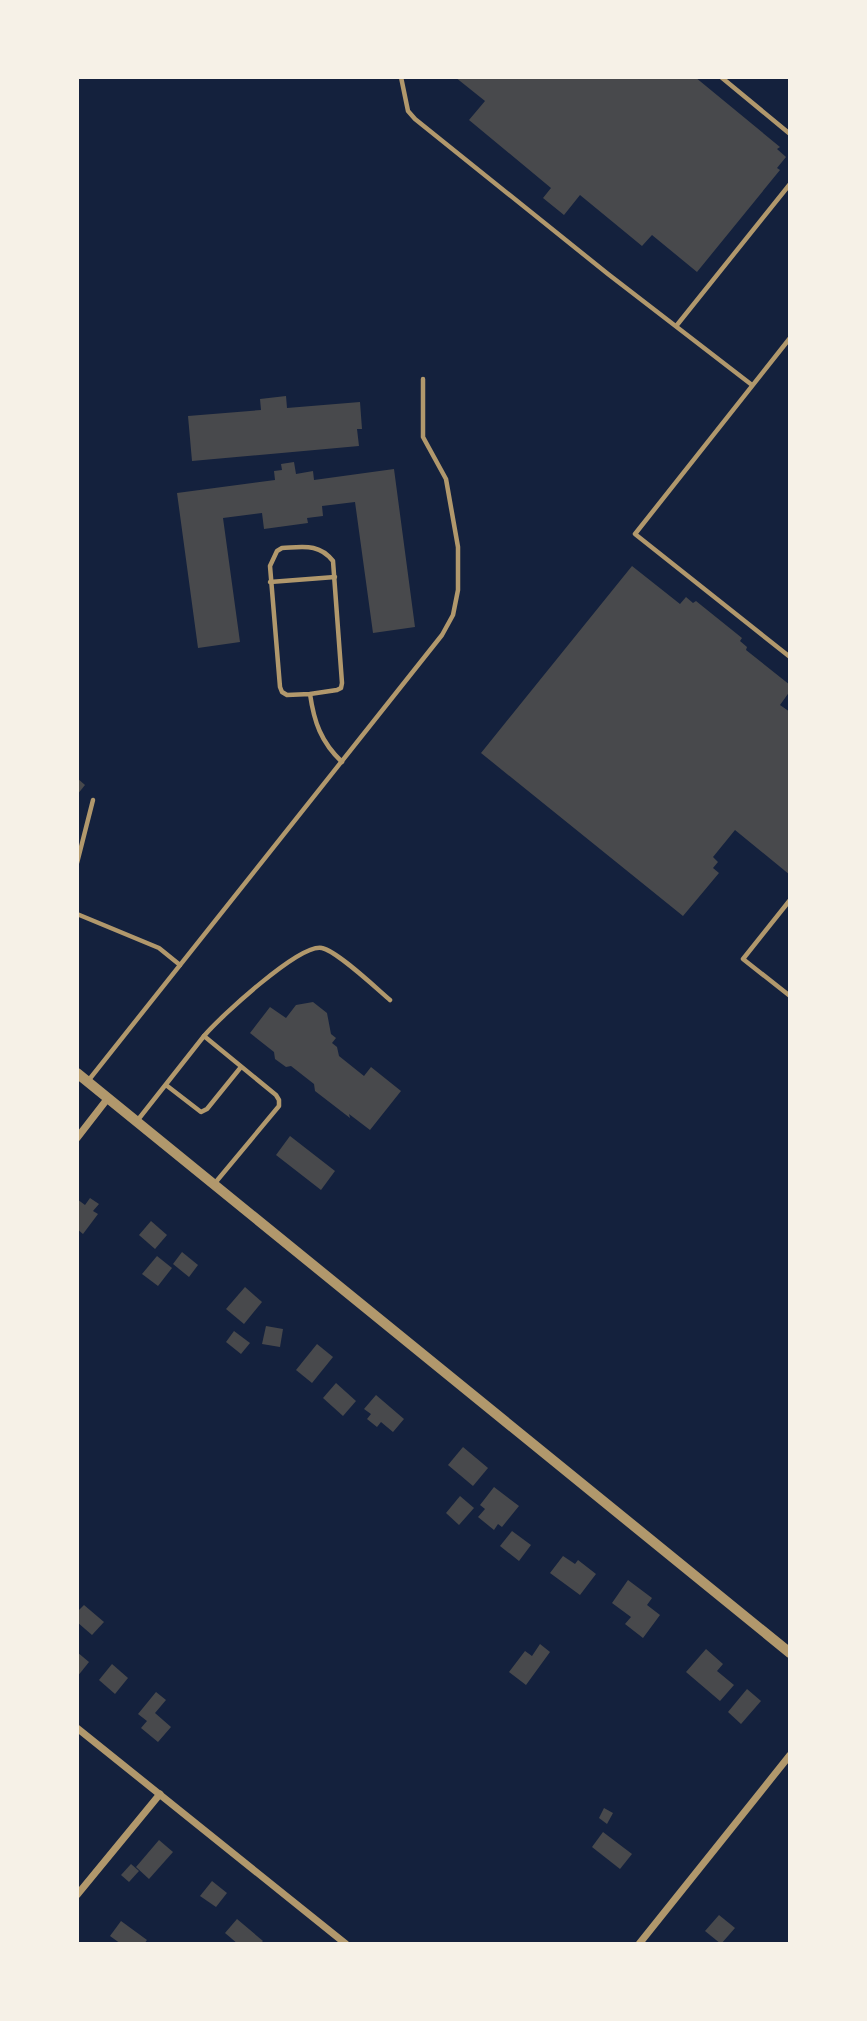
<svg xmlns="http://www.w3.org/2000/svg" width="867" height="2021" font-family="Poppins,sans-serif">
<rect width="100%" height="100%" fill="#14213d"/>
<!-- building -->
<g fill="#48494c">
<polygon points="455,77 695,77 780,147 777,149 786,157 777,168 780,170 697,272 652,235 642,246 580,195 564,215 543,198 551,188 469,120 485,101"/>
<polygon points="286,396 287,408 360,402 362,429 357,429 359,446 192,461 188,416 261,410 260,399"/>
<polygon points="294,462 296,474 313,471 314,480 394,469 415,627 373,633 355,502 322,506 323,516 307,518 308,523 264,529 262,513 223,518 240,642 198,648 177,493 275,480 274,471 282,470 281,464"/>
<polygon points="632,566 680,604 686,597 693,603 696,601 742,638 740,641 747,647 746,650 790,685 790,691 780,705 790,712 790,875 735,830 713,857 718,862 713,868 719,873 683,916 481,753"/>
<polygon points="77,778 85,785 77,795"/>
<polygon points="313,1002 327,1013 331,1034 336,1038 332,1043 337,1047 339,1056 364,1076 371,1067 401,1091 370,1130 349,1114 350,1118 315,1091 314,1084 291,1066 286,1067 275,1059 274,1052 250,1033 270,1007 286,1018 296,1005"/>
<polygon points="290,1136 335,1171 321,1190 276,1155"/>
<polygon points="90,1198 99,1204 93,1211 98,1214 83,1234 77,1229 77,1199 85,1205"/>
<polygon points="151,1221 167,1235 155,1249 139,1235"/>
<polygon points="182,1252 198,1265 189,1277 173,1264"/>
<polygon points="157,1256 172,1268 158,1286 142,1274"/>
<polygon points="245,1287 262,1302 244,1324 226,1309"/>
<polygon points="266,1326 283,1329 280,1347 262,1344"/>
<polygon points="234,1331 250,1343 241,1354 226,1342"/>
<polygon points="317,1344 333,1357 312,1383 296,1370"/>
<polygon points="336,1383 356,1401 343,1416 323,1398"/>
<polygon points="376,1395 404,1419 393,1432 381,1422 377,1427 367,1419 371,1414 364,1409"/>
<polygon points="463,1447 488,1468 473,1486 448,1465"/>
<polygon points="494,1487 519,1506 502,1527 498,1524 494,1530 478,1517 485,1509 480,1505"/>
<polygon points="460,1496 474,1508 459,1525 446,1513"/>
<polygon points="512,1531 531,1545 519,1561 500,1546"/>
<polygon points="563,1556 575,1564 578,1560 596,1574 580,1595 550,1573"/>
<polygon points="628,1580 652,1598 647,1605 660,1615 643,1638 625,1624 631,1617 612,1603"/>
<polygon points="84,1605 104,1622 92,1635 77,1622 77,1612"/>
<polygon points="540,1644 550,1652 526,1685 509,1672 525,1651 532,1656"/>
<polygon points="706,1649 723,1664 717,1671 734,1685 720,1701 686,1672"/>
<polygon points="77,1652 89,1662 77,1677"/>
<polygon points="112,1664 128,1678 115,1694 99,1680"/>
<polygon points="747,1689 761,1701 741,1724 728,1712"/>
<polygon points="156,1692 166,1700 155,1713 171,1727 158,1742 141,1728 147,1721 138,1714"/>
<polygon points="604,1808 613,1813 607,1824 599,1818"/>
<polygon points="603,1832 632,1854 620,1869 592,1847"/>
<polygon points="159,1840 173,1852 149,1879 136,1867"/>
<polygon points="131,1864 139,1871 129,1882 121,1875"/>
<polygon points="212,1881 227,1893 216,1907 200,1896"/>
<polygon points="719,1915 735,1928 721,1944 705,1931"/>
<polygon points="237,1919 263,1941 260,1944 238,1944 225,1933"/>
<polygon points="121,1921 147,1940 144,1944 121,1944 110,1936"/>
</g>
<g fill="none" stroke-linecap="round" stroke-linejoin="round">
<!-- service -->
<g stroke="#b1986c" stroke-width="4.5">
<polyline points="401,77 408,111 415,119 608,274 752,385"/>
<polyline points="721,77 790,134"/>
<polyline points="677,325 790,184"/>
<polyline points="790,338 635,534 790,657"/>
<polyline points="270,582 335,577"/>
<path d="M310,694L287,695L282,692L280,687L270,566L277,551L282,548C303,547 319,543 333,561L342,683L341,688L337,690L310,694C314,722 321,742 342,762"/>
<polyline points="77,863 93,800"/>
<polyline points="790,900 743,959 790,996"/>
<polyline points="77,914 159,948 180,965"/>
<path d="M204,1036C219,1018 300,943 322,948C337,951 376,988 390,1000"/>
<polyline points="88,1081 442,635 453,615 458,590 458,547 446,479 423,437 423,379"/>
<polyline points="166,1085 201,1112 207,1109 241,1067"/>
<polyline points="137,1121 204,1036 276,1095 279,1100 279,1106 215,1183"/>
</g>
<!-- minor -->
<g stroke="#b1986c" stroke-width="7">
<polyline points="77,1138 108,1098"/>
<polyline points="77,1728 346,1944"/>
<polyline points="77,1895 160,1794"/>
<polyline points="639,1944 790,1755"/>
</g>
<!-- tertiary -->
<polyline stroke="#b1986c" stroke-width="10" points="77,1073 790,1653"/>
</g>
<!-- border -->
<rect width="867" height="2021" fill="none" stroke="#f6f1e7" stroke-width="158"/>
</svg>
